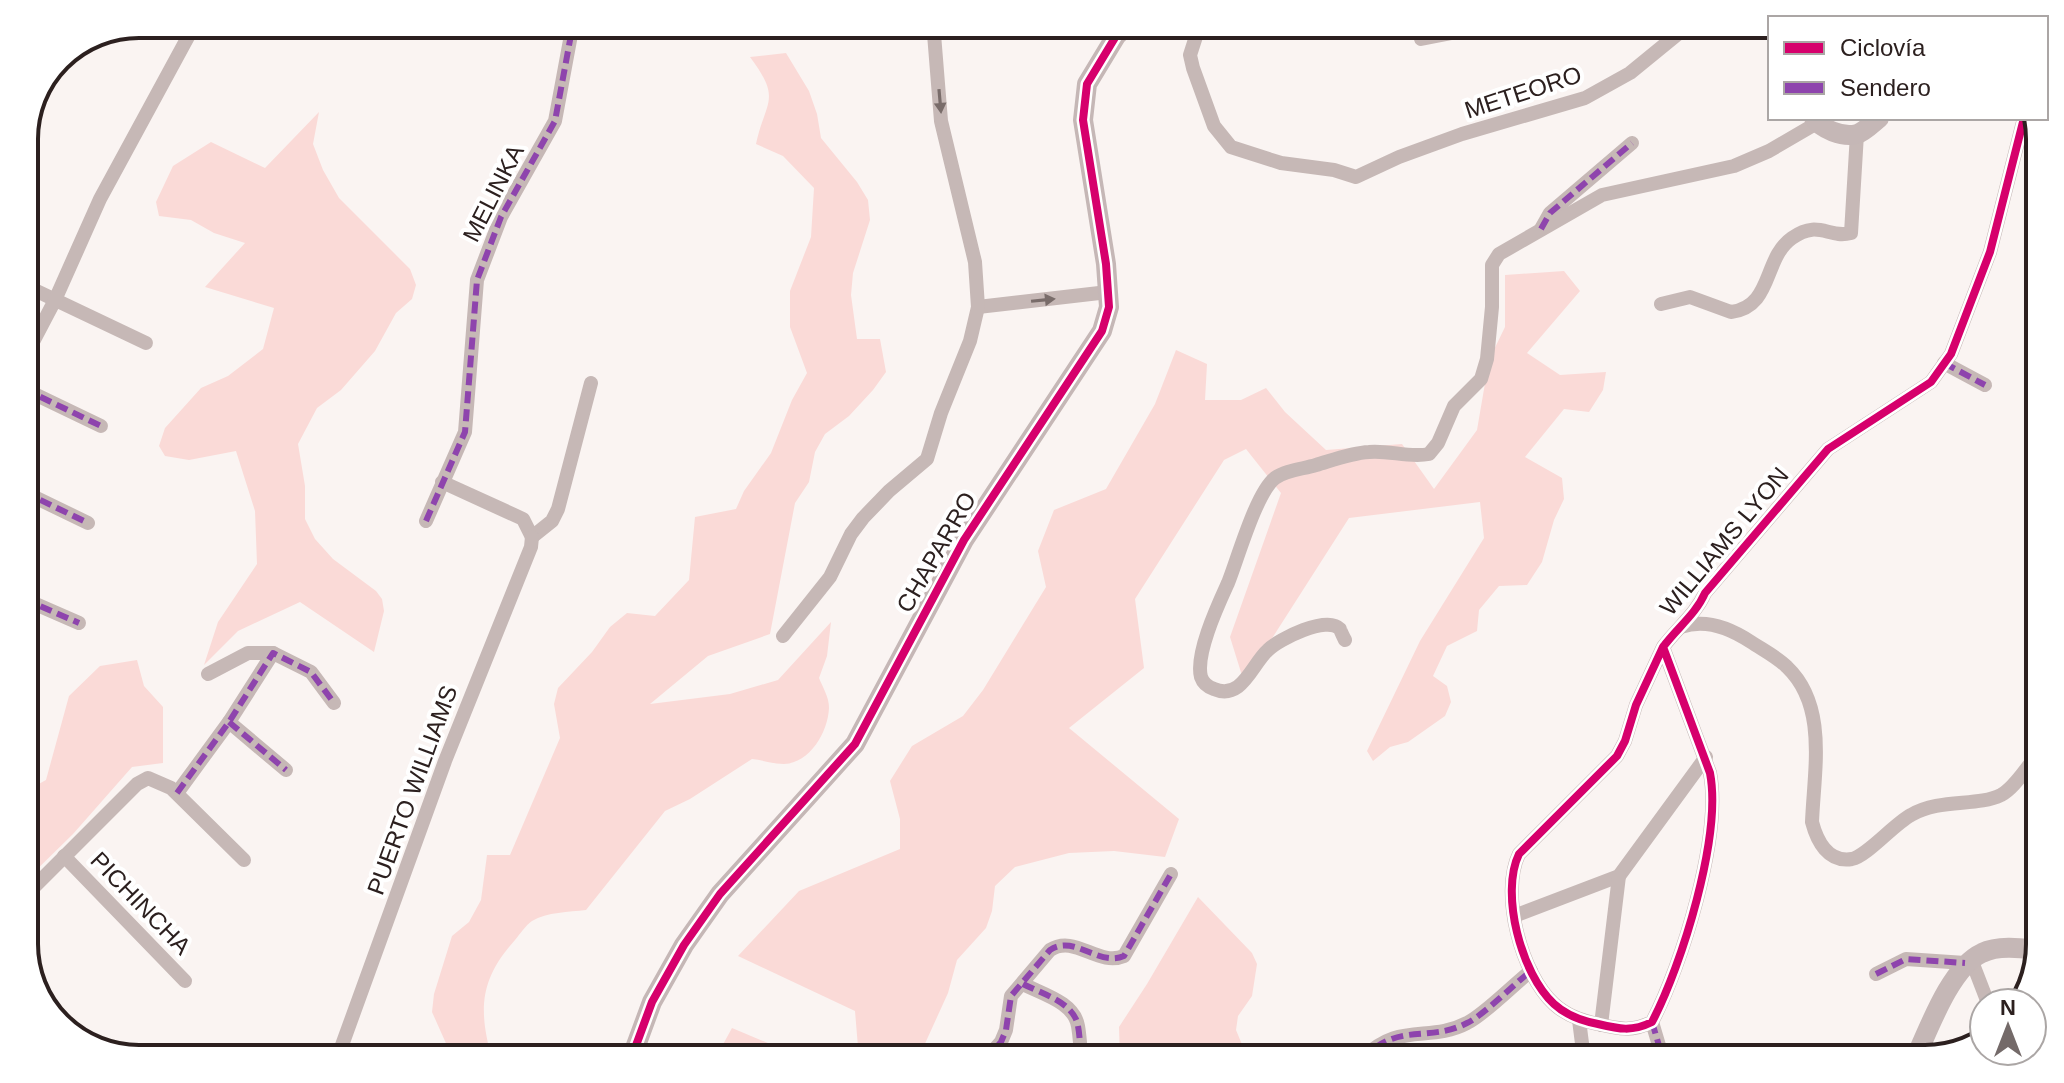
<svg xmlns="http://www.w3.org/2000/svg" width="2064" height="1083" font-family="Helvetica,sans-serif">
<rect width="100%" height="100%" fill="#faf4f2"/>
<!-- green -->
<g fill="#fadad7">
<path d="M786,53L809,91L817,114L821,138L857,182L868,200L870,220L853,273L851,295L857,339H880L886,372L873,390L849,416L825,434L815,452L809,482L795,503L770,634L708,656L650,704L730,694L778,680L831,622L827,656L819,678C823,688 829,697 829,708C828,732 810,763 784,764C774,764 762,760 752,759L690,799L665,811L586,910C569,912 547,912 532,921C526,925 520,934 515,940C480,979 478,1009 492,1059H453L432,1012L434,994L452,936L469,922L481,900L487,855H510L560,738L554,704L558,688L592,652L610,627L627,613L655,616L689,580L695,517L736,509L744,491L771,453L792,400L807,373L790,327V291L811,237L814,188L783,156L756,144C766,99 782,100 750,57Z"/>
<polygon points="319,112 313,144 323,170 339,198 410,269 416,285 412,299 396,313 375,351 341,390 317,408 298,444 305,486 305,519 315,539 333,559 376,591 382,599 384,611 374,652 300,602 238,631 204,665 218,622 257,564 255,511 236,451 189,460 165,456 159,446 165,428 201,388 228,376 263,349 274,308 205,287 245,243 214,233 191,220 159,216 156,202 173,166 211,142 265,168"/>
<polygon points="1564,271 1580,291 1527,353 1560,375 1606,372 1603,390 1589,412 1564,409 1525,457 1562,478 1564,499 1554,520 1542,562 1527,585 1499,586 1479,610 1477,631 1447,646 1433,676 1447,686 1451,702 1445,716 1408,742 1390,747 1373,761 1367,751 1420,641 1484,538 1480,502 1349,518 1244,682 1230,637 1281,493 1246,449 1224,460 1135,599 1144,668 1069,728 1179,819 1165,857 1114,851 1069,853 1015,867 995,886 992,911 986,928 957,960 948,993 918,1059 859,1059 855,1011 738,956 799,891 900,849 900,819 890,781 912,746 963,716 983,690 1046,587 1038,551 1054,510 1106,489 1155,404 1176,350 1207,364 1205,400 1241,400 1266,388 1285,412 1326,450 1402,444 1434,489 1477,430 1489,360 1505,327 1505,275"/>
<polygon points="137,660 144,686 163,707 163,763 132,767 73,834 24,882 24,792 46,780 69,696 100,666"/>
<polygon points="1198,897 1252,953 1257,964 1252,996 1238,1016 1236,1030 1248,1059 1120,1059 1119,1027 1147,984"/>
<polygon points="732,1028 806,1059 715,1059"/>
</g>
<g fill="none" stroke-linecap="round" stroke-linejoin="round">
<!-- street -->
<g stroke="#c6b8b6" stroke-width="14">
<polyline points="1102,24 1116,36"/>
<polyline points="1200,24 1190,55 1193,68 1214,126 1231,147 1281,163 1334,170 1356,177 1399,157 1462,134 1585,98 1630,73 1690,24"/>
<polyline points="1421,39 1498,24"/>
<polyline points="1541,229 1550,213 1632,143"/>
<polyline points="24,285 146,343"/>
<path d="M1661,304L1690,297L1731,312C1773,307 1763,258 1792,238C1819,219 1828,239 1851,233L1857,134"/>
<polyline points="978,307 1108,292"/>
<polyline points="24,359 55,300 100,199 195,24"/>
<polyline points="1944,363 1985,385"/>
<polyline points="24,389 101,426"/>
<polyline points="442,482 523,519 532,537"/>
<polyline points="24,492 88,523"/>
<polyline points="426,521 465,432 477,280 501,217 555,121 573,24"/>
<polyline points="532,537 552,521 558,509 591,383"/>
<polyline points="24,599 79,623"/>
<path d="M1681,627C1706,618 1730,628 1751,642C1763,650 1777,657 1787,667C1828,706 1814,770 1812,822C1817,841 1828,863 1852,859C1867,856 1894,824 1911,815C1940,798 1977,807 2001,795C2014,788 2024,771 2034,759"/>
<polyline points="783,636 830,577 851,534 863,518 889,491 927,459 941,413 970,341 978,307 975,262 941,121 934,34 937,24"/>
<path d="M1345,640C1344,638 1340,630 1340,629C1327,615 1279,639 1268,650C1252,664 1242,701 1214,689C1208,687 1203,683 1201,677C1195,654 1218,605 1228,583C1238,558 1256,493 1275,478C1286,470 1303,469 1316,465C1333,460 1351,453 1369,452C1389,450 1409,458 1429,454L1438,443L1454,406L1481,379L1487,359L1492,307V265L1499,254L1602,195L1734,166L1769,151L1817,123"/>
<path d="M1663,647L1636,705L1625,741L1617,756L1519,854C1500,893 1521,974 1554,1004C1567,1016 1582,1021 1598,1024C1619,1029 1632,1032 1652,1022C1682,965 1722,836 1710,773L1663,647C1677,628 1696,614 1705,593L1828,449L1931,382L1951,354L1990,252L2024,118"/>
<polyline points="208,674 248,653 273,653 311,672 334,703"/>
<polyline points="229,722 286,770"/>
<polyline points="177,793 229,722 273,653"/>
<polyline points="64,856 185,981"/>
<polyline points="24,897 137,784 148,778 171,788 244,860"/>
<polyline points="1514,916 1619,876 1706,757"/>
<polyline points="1971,959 1988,1003"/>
<polyline points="1876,974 1906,959 1965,963"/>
<path d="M1023,984C1042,994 1074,1002 1078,1026C1080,1037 1080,1048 1082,1059"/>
<polyline points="42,1005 59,1022"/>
<polyline points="1579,1020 1584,1059"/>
<polyline points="1652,1022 1663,1059"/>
<polyline points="1601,1025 1619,876"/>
<polyline points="337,1059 445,761 531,547 532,537"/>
<path d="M986,1059L1001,1042L1006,1030L1011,996L1050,950C1075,934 1098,967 1124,956L1171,874"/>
<path d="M1362,1059C1399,1021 1429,1043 1467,1023C1484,1015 1514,984 1531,971"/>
</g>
<!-- secondary -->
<g stroke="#c5b7b6" stroke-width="20">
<path d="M1814,118C1821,129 1843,138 1857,134C1864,132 1873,123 1879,118"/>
<polyline points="2040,751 2034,759 2040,765"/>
<polyline points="631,1059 652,1002 684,945 720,894 855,744 964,540 1102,331 1109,307 1106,264 1083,120 1087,84 1116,36 1128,24"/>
<path d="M1915,1059C1929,1028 1951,967 1982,953C1998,945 2021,948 2039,950"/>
</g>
<!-- quiet -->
<g stroke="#8e44ad" stroke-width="6" stroke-dasharray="12 6" stroke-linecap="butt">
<polyline points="1541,229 1550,213 1632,143"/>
<polyline points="1944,363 1985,385"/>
<polyline points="24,389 101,426"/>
<polyline points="24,492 88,523"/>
<polyline points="426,521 465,432 477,280 501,217 555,121 573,24"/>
<polyline points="24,599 79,623"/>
<polyline points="229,722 286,770"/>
<polyline points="177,793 229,722 273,653 311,672 334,703"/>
<polyline points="1876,974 1906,959 1965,963"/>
<path d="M1023,984C1042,994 1074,1002 1078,1026C1080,1037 1080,1048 1082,1059"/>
<polyline points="1652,1022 1663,1059"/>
<path d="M986,1059L1001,1042L1006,1030L1011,996L1050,950C1075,934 1098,967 1124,956L1171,874"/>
<path d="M1362,1059C1399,1021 1429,1043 1467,1023C1484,1015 1514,984 1531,971"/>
</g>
<defs>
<g id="cycleway">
<path d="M1663,647L1636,705L1625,741L1617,756L1519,854C1500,893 1521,974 1554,1004C1567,1016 1582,1021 1598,1024C1619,1029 1632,1032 1652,1022C1682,965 1722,836 1710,773L1663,647C1677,628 1696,614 1705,593L1828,449L1931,382L1951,354L1990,252L2024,118"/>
<polyline points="631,1059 652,1002 684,945 720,894 855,744 964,540 1102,331 1109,307 1106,264 1083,120 1087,84 1116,36 1128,24"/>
</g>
</defs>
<!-- cycleway casing -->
<use href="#cycleway" stroke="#fff" stroke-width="13"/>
<!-- cycleway -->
<use href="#cycleway" stroke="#d6006c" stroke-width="8"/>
</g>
<!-- one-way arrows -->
<defs><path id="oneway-solid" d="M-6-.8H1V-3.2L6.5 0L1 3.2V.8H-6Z" transform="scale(2)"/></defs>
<g fill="#796c6a">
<use href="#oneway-solid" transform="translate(940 101) rotate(85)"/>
<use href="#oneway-solid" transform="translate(1043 300) rotate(-6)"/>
</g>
<g text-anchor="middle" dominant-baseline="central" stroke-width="8" stroke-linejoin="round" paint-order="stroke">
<!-- street labels -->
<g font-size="24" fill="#2c201f" stroke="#fff">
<text transform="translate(1523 92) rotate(-18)">METEORO</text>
<text transform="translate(493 193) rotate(-63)">MELINKA</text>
<text transform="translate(1724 541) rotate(-50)">WILLIAMS LYON</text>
<text transform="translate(936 552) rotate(-60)">CHAPARRO</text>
<text transform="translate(412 790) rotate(-70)">PUERTO WILLIAMS</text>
<text transform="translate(141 903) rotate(46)">PICHINCHA</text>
</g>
</g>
<!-- crop -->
<path d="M0 0H2064V1083H0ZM139 38H1925A101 101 0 0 1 2026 139V944A101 101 0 0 1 1925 1045H139A101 101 0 0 1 38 944V139A101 101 0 0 1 139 38Z" fill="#fff" fill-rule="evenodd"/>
<path fill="none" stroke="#2c201f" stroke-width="4" d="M139 38H1925A101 101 0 0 1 2026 139V944A101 101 0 0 1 1925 1045H139A101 101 0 0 1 38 944V139A101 101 0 0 1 139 38Z"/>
<!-- legend -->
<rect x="1768" y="16" width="280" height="104" fill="#ffffff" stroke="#aba6a5" stroke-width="2"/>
<rect x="1784" y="42" width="40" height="12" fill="#d6006c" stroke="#aba6a5" stroke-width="2"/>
<text x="1840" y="56" font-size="24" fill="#2c201f">Ciclovía</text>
<rect x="1784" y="82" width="40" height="12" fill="#8e44ad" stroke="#aba6a5" stroke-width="2"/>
<text x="1840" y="96" font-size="24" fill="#2c201f">Sendero</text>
<!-- north arrow -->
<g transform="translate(2008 1027)"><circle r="38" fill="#ffffff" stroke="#aba6a5" stroke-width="2"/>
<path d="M0-6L14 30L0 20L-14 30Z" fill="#746a69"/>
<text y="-12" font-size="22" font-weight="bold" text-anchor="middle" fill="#2c201f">N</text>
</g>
</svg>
